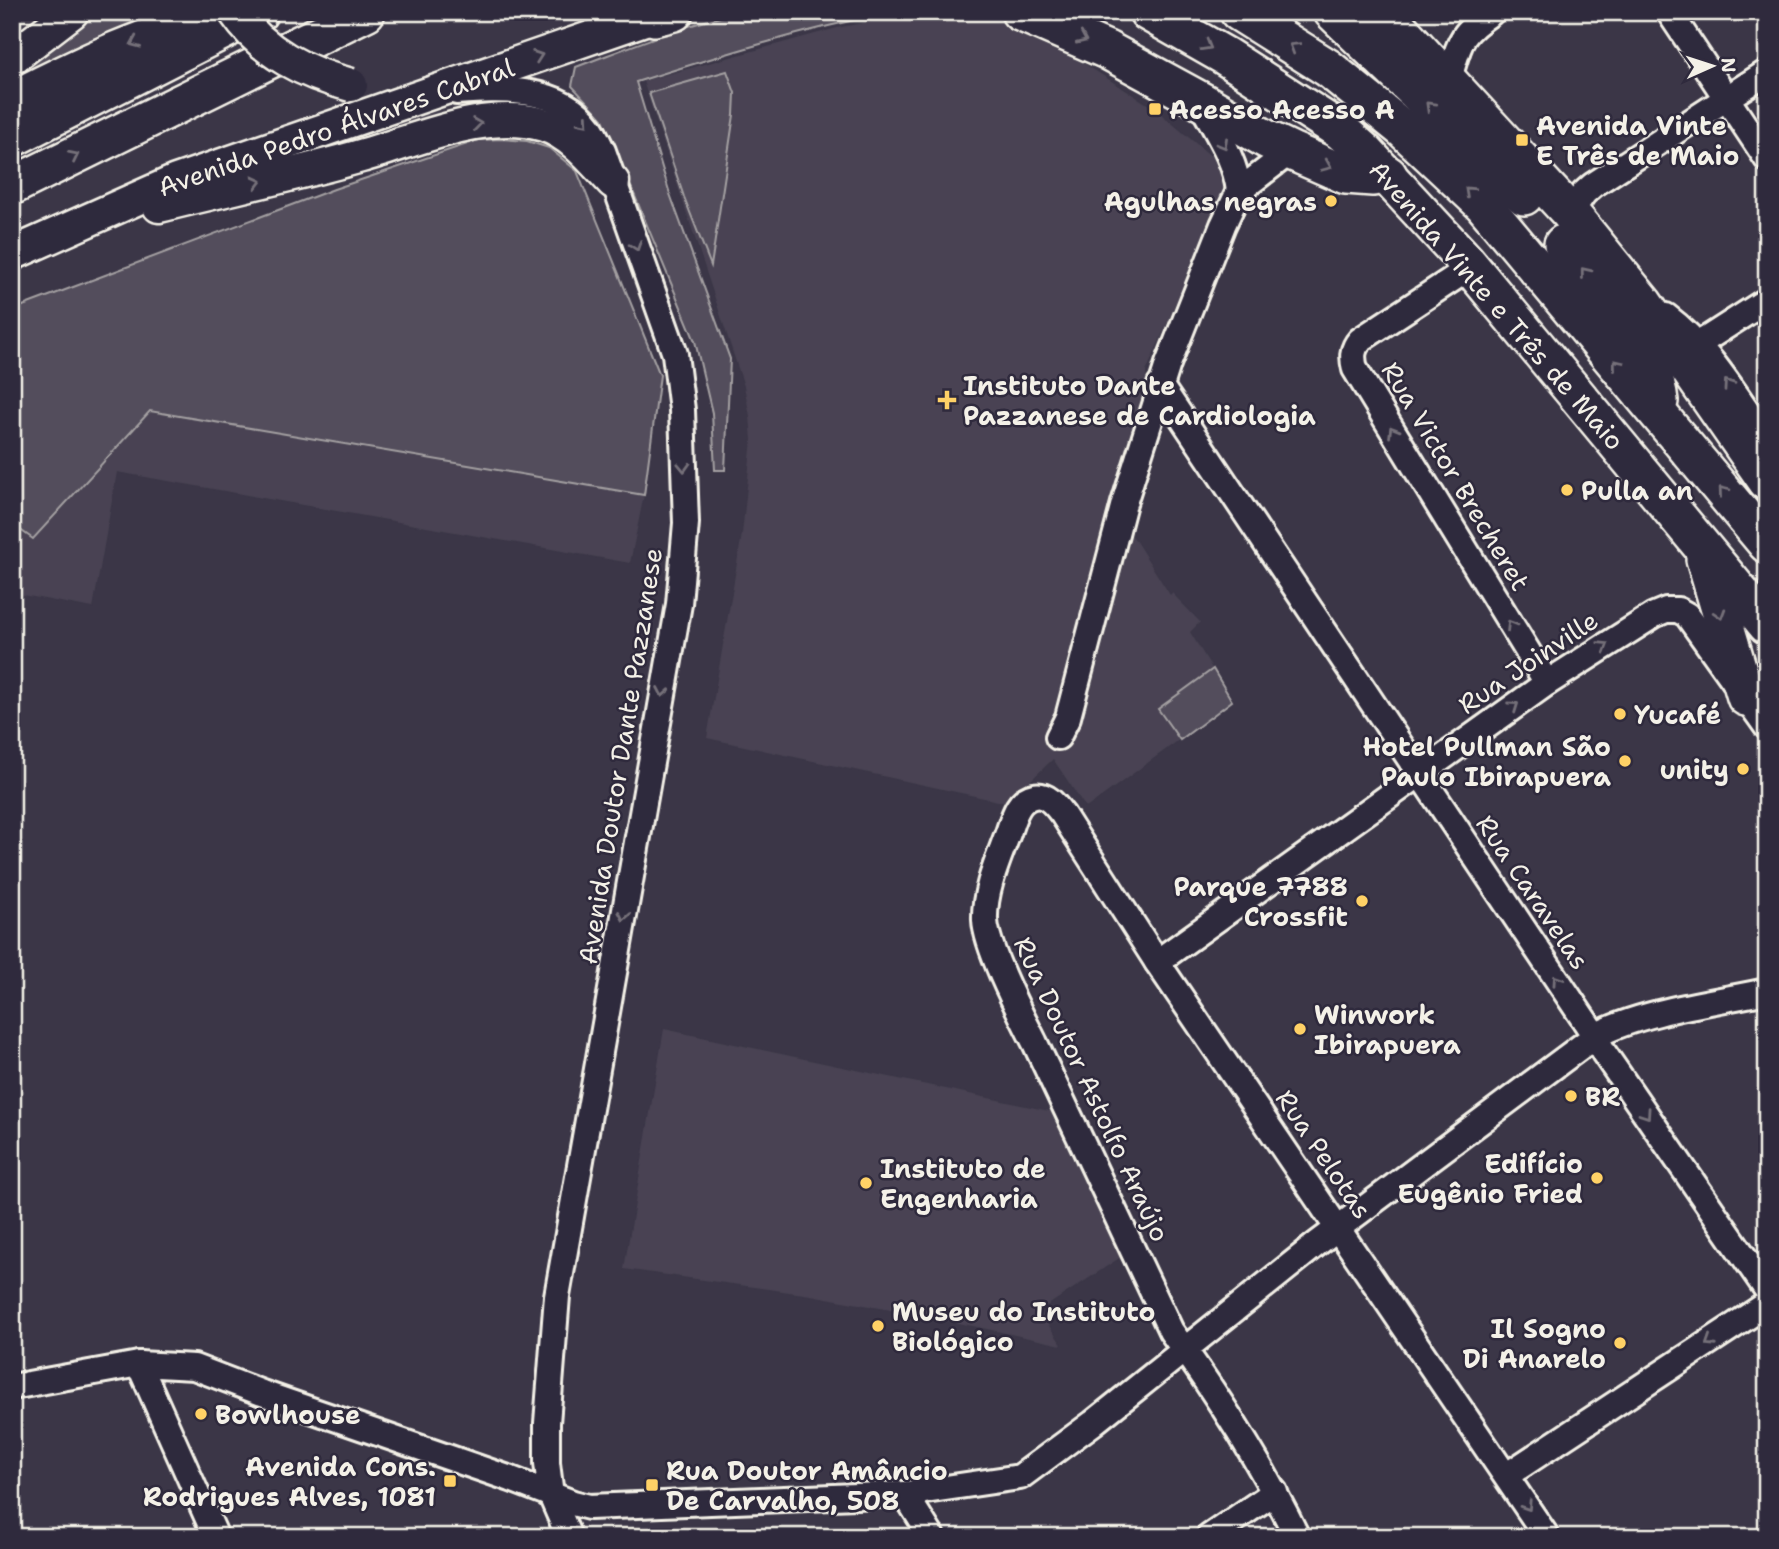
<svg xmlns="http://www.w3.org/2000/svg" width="1779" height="1549" font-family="'Shantell Sans',sans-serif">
<rect width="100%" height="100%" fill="#3b3647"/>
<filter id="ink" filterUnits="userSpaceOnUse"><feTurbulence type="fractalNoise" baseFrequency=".0143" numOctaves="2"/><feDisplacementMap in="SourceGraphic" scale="14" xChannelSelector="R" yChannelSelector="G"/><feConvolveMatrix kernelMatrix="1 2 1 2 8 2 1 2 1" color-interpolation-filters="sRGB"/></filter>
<g filter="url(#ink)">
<!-- built -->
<g fill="#484352">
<polygon points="918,12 959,12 1030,29 1155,109 1219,163 1225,176 1225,187 1218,206 1146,372 1148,414 1123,521 1170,595 1172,593 1200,622 1190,632 1232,701 1086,808 1053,759 1007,803 707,738 742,534 752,440 750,416 744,386 643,81 837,28"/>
<polygon points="12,388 644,495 630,563 117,472 93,608 12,593"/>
<polygon points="664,1029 1059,1113 1127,1253 1039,1311 1062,1345 944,1320 811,1295 624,1269"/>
</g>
<!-- green -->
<g fill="#534e5c" stroke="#a4a0a2" stroke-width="2">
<polygon points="87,12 168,12 12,83 12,68"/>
<path d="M741,12H892C805,29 721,55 636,82L670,194L730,359L725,470H715L712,413L695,341L603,119L572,86L576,67C630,47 685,24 741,12Z"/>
<polygon points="727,71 735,93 734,115 711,266 684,197 649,93"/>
<polygon points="501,139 527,141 549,148 577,171 660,375 644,495 150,411 33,539 12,524 12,310 334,189 479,140"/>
<polygon points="1213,669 1232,701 1180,740 1158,709"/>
</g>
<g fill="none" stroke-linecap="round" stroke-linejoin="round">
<defs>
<g id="minor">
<polyline points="1669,12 1767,159"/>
<path d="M1449,79C1460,42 1458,35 1492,12"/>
<path d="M456,92C500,89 560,85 590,127C595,134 599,143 603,151L675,354L682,410L686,523L679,604L557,1296L547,1423V1463L551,1495L569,1537"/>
<path d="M1201,103C1216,132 1235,158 1239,191"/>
<polyline points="1570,213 1584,193 1593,185 1767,72"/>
<path d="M1471,267L1360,340C1352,349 1352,357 1355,369L1547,683"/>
<path d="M1666,316C1709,348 1737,397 1767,440"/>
<polyline points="1697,345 1767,300"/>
<polyline points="1160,385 1595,1036 1604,1053 1767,1290"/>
<polyline points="1058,737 1068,717 1124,503 1168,364 1223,225 1239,191 1291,151"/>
<polyline points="1157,962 1547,683 1654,615 1666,610 1678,610 1687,615 1767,727"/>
<polyline points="139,1364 216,1537"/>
<path d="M12,1387L139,1364L194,1367L262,1393L511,1479L573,1503L589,1507L905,1494L1020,1477L1093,1423L1318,1243L1595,1036C1641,1011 1715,1002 1767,991"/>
<polyline points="1507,1475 1767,1304"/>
<polyline points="905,1494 932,1537"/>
<polyline points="1209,1537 1275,1492"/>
<path d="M1297,1537C1262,1464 1218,1396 1171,1331C1126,1235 1080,1139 1035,1043C1021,1015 986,948 985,920C984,891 998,860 1008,833C1013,819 1017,799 1034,796C1047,793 1056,806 1063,815L1157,962L1547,1537"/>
</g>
<g id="major">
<polyline points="12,58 72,12"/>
<path d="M159,206C226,189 295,175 361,156C416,141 487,107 544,125C572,134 593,161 613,182"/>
<polyline points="12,254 176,181 665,12"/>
</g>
<g id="highway">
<polyline points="1020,12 1107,50 1199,100 1266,139 1291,151 1346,175 1373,177 1388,175"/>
<polyline points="1148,12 1225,56 1341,131 1366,153 1465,260 1767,625"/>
<polyline points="1239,12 1328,68 1403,129 1483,204 1767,544"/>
<polyline points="1333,12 1524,196"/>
<polyline points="1384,12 1570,213 1644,304 1767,481"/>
<polyline points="654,17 674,12"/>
<path d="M12,100C75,69 140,35 210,20"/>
<polyline points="12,138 259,12"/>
<polyline points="12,186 366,12"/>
<path d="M1563,244C1598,287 1653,345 1659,401"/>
<polyline points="1705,559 1746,697"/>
</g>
</defs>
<!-- minor casing -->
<use href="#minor" stroke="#f4f1e8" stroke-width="30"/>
<!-- major casing -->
<use href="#major" stroke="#f4f1e8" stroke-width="37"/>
<!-- highway casing -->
<use href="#highway" stroke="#f4f1e8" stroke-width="42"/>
<!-- minor -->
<use href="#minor" stroke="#2f2a3d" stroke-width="24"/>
<!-- major -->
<use href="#major" stroke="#2f2a3d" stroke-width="32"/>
<!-- highway -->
<use href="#highway" stroke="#2f2a3d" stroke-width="37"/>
<defs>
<path id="major-bridge" d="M235,12C263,53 305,73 351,85"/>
</defs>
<!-- major-bridge casing -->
<use href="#major-bridge" stroke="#f4f1e8" stroke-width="37" stroke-linecap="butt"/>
<!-- major-bridge -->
<use href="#major-bridge" stroke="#2f2a3d" stroke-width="32"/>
</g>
<!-- one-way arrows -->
<defs><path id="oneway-chevron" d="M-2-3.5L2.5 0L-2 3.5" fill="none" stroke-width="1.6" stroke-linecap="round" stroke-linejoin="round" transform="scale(1.75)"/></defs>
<g stroke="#747079">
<use href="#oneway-chevron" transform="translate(1082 39) rotate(24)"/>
<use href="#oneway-chevron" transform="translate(135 43) rotate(157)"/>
<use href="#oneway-chevron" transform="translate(1207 46) rotate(30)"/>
<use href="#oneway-chevron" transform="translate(1294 47) rotate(-148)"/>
<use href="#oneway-chevron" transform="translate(538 56) rotate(-19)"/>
<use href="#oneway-chevron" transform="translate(1430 106) rotate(-136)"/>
<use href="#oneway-chevron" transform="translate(584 122) rotate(49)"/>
<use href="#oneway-chevron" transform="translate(477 124) rotate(-8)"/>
<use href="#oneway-chevron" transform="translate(1223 144) rotate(60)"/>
<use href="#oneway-chevron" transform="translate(74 156) rotate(-26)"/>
<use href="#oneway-chevron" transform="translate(1327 166) rotate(23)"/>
<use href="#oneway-chevron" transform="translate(257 182) rotate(-14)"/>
<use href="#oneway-chevron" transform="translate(1469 191) rotate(-137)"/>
<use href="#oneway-chevron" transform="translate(636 246) rotate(71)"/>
<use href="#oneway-chevron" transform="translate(1585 272) rotate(-129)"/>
<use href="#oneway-chevron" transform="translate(1617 364) rotate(-130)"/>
<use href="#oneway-chevron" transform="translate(1728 384) rotate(-125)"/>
<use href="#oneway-chevron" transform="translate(1393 431) rotate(-121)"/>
<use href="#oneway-chevron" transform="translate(684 467) rotate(88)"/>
<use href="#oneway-chevron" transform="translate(1723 491) rotate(-130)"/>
<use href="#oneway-chevron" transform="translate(1720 614) rotate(73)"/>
<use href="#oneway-chevron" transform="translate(1511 625) rotate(-121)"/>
<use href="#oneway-chevron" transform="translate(1604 646) rotate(-32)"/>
<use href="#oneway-chevron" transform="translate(663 692) rotate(100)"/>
<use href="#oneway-chevron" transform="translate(1514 706) rotate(-35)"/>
<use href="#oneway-chevron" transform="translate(624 916) rotate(100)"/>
<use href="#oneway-chevron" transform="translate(1557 980) rotate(-124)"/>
<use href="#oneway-chevron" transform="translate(1646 1114) rotate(56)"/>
<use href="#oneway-chevron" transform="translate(1710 1342) rotate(147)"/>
<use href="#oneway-chevron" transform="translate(1527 1506) rotate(57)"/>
</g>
</g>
<!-- markers -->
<g fill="#ffd166" stroke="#2f2a3d" stroke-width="2.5">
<rect x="1148" y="102" width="14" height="14" rx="3.5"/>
<rect x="1515" y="133" width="14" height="14" rx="3.5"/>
<circle cx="1331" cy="201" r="7"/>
<path d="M943.5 389.5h7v7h7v7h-7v7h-7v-7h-7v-7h7z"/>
<circle cx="1567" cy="490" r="7"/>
<circle cx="1620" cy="714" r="7"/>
<circle cx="1625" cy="761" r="7"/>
<circle cx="1743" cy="769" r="7"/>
<circle cx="1362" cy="901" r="7"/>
<circle cx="1300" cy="1029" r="7"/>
<circle cx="1571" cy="1096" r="7"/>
<circle cx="1597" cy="1178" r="7"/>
<circle cx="866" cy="1183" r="7"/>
<circle cx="878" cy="1326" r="7"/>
<circle cx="1620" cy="1343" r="7"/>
<circle cx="201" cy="1414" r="7"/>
<rect x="443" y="1474" width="14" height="14" rx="3.5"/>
<rect x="645" y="1478" width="14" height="14" rx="3.5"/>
</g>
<g text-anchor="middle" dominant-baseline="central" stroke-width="5" stroke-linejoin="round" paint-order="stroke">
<!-- poi labels -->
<g font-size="26" font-weight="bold" fill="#f4f1e8" stroke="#2f2a3d" text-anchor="start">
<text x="1169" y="109">Acesso Acesso A</text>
<text x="1536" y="125">Avenida Vinte<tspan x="1536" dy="30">E Três de Maio</tspan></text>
<text x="1317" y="201" text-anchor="end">Agulhas negras</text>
<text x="963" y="385">Instituto Dante<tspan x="963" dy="30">Pazzanese de Cardiologia</tspan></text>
<text x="1581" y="490">Pulla an</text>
<text x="1634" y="714">Yucafé</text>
<text x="1611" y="746" text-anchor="end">Hotel Pullman São<tspan x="1611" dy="30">Paulo Ibirapuera</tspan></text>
<text x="1729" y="769" text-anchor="end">unity</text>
<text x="1348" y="886" text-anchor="end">Parque 7788<tspan x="1348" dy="30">Crossfit</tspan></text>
<text x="1314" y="1014">Winwork<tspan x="1314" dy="30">Ibirapuera</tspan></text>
<text x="1585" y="1096">BR</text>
<text x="1583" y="1163" text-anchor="end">Edifício<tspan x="1583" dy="30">Eugênio Fried</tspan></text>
<text x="880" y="1168">Instituto de<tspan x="880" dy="30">Engenharia</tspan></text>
<text x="892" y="1311">Museu do Instituto<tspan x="892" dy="30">Biológico</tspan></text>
<text x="1606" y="1328" text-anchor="end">Il Sogno<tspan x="1606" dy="30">Di Anarelo</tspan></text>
<text x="215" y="1414">Bowlhouse</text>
<text x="436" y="1466" text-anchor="end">Avenida Cons.<tspan x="436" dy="30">Rodrigues Alves, 1081</tspan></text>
<text x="666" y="1470">Rua Doutor Amâncio<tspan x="666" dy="30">De Carvalho, 508</tspan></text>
</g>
<!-- street labels -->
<g font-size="26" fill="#f4f1e8" stroke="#2f2a3d">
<text transform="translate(336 127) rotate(-19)">Avenida Pedro Álvares Cabral</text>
<text transform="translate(1497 305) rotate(49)">Avenida Vinte e Três de Maio</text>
<text transform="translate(1456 476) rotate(59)">Rua Victor Brecheret</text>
<text transform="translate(1528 662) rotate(-34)">Rua Joinville</text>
<text transform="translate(620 756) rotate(-81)">Avenida Doutor Dante Pazzanese</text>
<text transform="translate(1533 892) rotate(56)">Rua Caravelas</text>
<text transform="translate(1092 1089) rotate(65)">Rua Doutor Astolfo Araújo</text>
<text transform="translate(1324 1154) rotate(56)">Rua Pelotas</text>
</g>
</g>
<!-- margin -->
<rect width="1779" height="1549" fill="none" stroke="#2f2a3d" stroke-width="42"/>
<rect x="21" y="21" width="1737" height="1507" fill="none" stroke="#f4f1e8" stroke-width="2.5" filter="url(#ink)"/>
<!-- north arrow -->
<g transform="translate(1712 66) rotate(87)" stroke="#2f2a3d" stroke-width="5" paint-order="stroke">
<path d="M0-5L12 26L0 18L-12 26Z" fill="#f4f1e8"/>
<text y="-10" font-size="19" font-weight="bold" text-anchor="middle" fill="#f4f1e8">N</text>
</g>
</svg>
